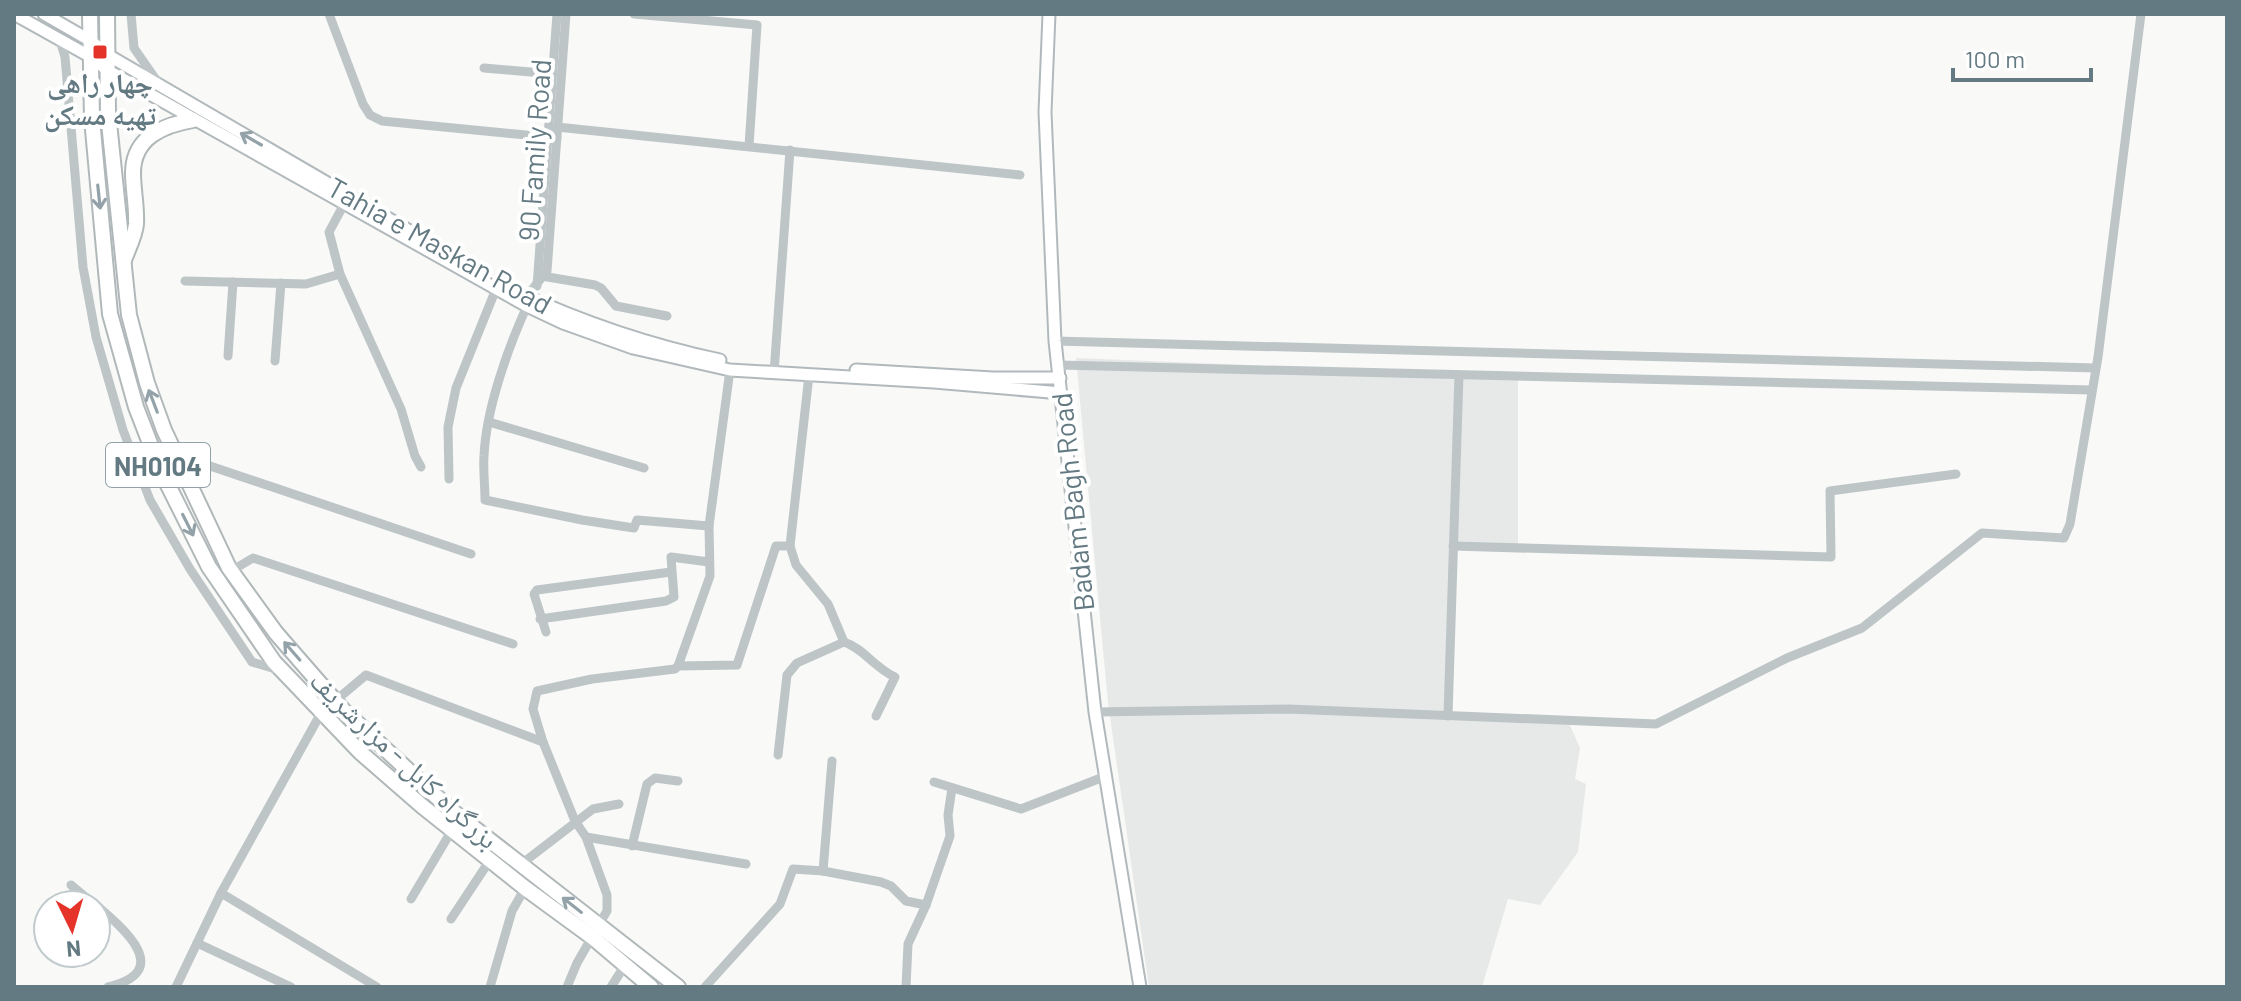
<svg xmlns="http://www.w3.org/2000/svg" width="2241" height="1001" font-family="Barlow,'Noto Naskh Arabic',sans-serif">
<rect width="100%" height="100%" fill="#f9f9f7"/>
<!-- built -->
<polygon fill="#e7e9e8" points="1076,358 1518,376 1518,545 1454,545 1448,715 1568,721 1580,748 1575,779 1586,784 1578,852 1540,905 1508,899 1482,987 1149,987 1108,703"/>
<g fill="none" stroke-linecap="round" stroke-linejoin="round">
<defs>
<g id="major">
<polyline points="14,14 91,57 107,70 527,306 563,323 633,348 730,370 934,382 1061,393"/>
<polyline points="44,14 91,41 106,54 456,258"/>
<polyline points="1049,14 1045,112 1055,341 1095,712 1140,987"/>
<path d="M517,292C582,322 649,345 720,360"/>
<polyline points="856,370 993,378 1060,378"/>
</g>
<g id="highway">
<polyline points="90,14 92,119 110,314 136,407 160,469 209,567 274,662 360,752 422,806 525,888 592,937 651,987"/>
<polyline points="107,14 108,113 129,315 147,383 164,430 229,568 276,633 343,710 451,810 678,987"/>
<path d="M124,260C128,249 135,236 136,224C137,207 133,190 133,173C133,137 164,125 193,120"/>
</g>
</defs>
<!-- major casing -->
<use href="#major" stroke="#b1b9bc" stroke-width="15"/>
<!-- highway casing -->
<use href="#highway" stroke="#b1b8ba" stroke-width="18"/>
<!-- minor -->
<g stroke="#bdc5c7" stroke-width="9">
<polyline points="131,14 134,48 159,84"/>
<polyline points="329,14 363,104 370,115 382,121 557,138"/>
<polyline points="634,14 757,25 749,146"/>
<polyline points="60,41 65,57 83,267 96,337 123,430 150,500 190,569 252,662 279,670"/>
<polyline points="484,68 553,74"/>
<polyline points="557,127 1020,175"/>
<polyline points="344,204 329,232 340,274 401,409 415,456 421,467"/>
<polyline points="542,276 595,285 601,288 616,306 667,316"/>
<polyline points="185,281 306,284 340,274"/>
<polyline points="537,286 557,14"/>
<polyline points="523,301 547,271 566,14"/>
<path d="M527,306C508,348 486,409 484,456C483,470 485,485 485,500L582,520L634,528L637,520L709,526"/>
<polyline points="1055,341 2095,368"/>
<polyline points="228,356 233,282"/>
<polyline points="275,361 281,283"/>
<polyline points="1059,365 2091,390"/>
<polyline points="774,373 790,150"/>
<polyline points="809,375 790,546 796,565 828,604 844,642"/>
<polyline points="489,422 644,468"/>
<polyline points="183,472 207,465 471,554"/>
<polyline points="449,479 448,427 456,388 496,289"/>
<polyline points="1453,546 1831,557 1830,491 1956,474"/>
<polyline points="231,571 253,558 513,644"/>
<polyline points="540,619 666,601 674,597 671,557 709,562"/>
<polyline points="546,632 534,594 537,590 671,572"/>
<polyline points="678,666 710,576 709,526 730,370"/>
<polyline points="335,701 366,675 543,742"/>
<polyline points="1095,712 1289,709 1656,724 1787,658 1862,628 1982,533 2064,538 2070,524 2098,357 2141,14"/>
<polyline points="1448,716 1459,375"/>
<path d="M778,755L787,675L797,663L844,642C863,648 875,668 895,677L876,716"/>
<polyline points="934,782 1021,809 1106,776"/>
<polyline points="586,837 746,864"/>
<polyline points="632,846 647,784 655,778 678,781"/>
<polyline points="520,865 593,809 619,804"/>
<polyline points="823,871 832,761"/>
<polyline points="71,885 95,905"/>
<polyline points="221,893 377,987"/>
<polyline points="411,899 452,830"/>
<path d="M96,905C123,928 175,971 108,987"/>
<polyline points="451,919 490,860"/>
<polyline points="598,926 607,911 607,895 586,837 575,821 543,742 533,709 537,691 592,679 675,669 678,666 737,665 776,546 790,546"/>
<polyline points="197,943 291,987"/>
<polyline points="176,987 221,893 321,713"/>
<polyline points="490,987 512,911 525,888"/>
<polyline points="567,987 577,963 592,937"/>
<polyline points="611,987 625,965"/>
<polyline points="705,987 780,904 793,869 823,871 881,882 891,886 906,901 926,905"/>
<polyline points="906,987 908,944 926,905 950,836 948,815 952,788"/>
</g>
<!-- major -->
<use href="#major" stroke="#fff" stroke-width="11"/>
<!-- highway -->
<use href="#highway" stroke="#fff" stroke-width="14"/>
</g>
<!-- one-way arrows -->
<defs><path id="oneway-shaft" d="M-6 0H5M1.5-3L5.5 0L1.5 3" fill="none" stroke-width="1.6" stroke-linecap="round" stroke-linejoin="round" transform="scale(2)"/></defs>
<g stroke="#92a2a8">
<use href="#oneway-shaft" transform="translate(251 139) rotate(-150)"/>
<use href="#oneway-shaft" transform="translate(99 197) rotate(84)"/>
<use href="#oneway-shaft" transform="translate(153 401) rotate(-111)"/>
<use href="#oneway-shaft" transform="translate(188 525) rotate(63)"/>
<use href="#oneway-shaft" transform="translate(292 651) rotate(-131)"/>
<use href="#oneway-shaft" transform="translate(572 905) rotate(-142)"/>
</g>
<!-- markers -->
<rect fill="#e5332a" stroke="#fff" stroke-width="3" x="92" y="44" width="16" height="16" rx="4"/>
<g text-anchor="middle" dominant-baseline="central" stroke-width="8" stroke-linejoin="round" paint-order="stroke">
<!-- shield labels -->
<rect fill="#fff" stroke="#92a2a8" stroke-width="2" x="106" y="443" width="104" height="44" rx="6"/>
<g font-size="26" font-weight="bold" fill="#647a82">
<text x="158" y="465">NH0104</text>
</g>
<!-- poi labels -->
<g font-size="28" font-weight="bold" fill="#647a82" stroke="#fff">
<text x="100" y="82">چهار راهی<tspan x="100" dy="32">تهیه مسکن</tspan></text>
</g>
<!-- street labels -->
<g font-size="28" fill="#647a82" stroke="#fff">
<text transform="translate(534 150) rotate(-86)">90 Family Road</text>
<text transform="translate(440 245) rotate(29)">Tahia e Maskan Road</text>
<text transform="translate(1072 502) rotate(-96)">Badam Bagh Road</text>
<text transform="translate(405 759) rotate(43)">بزرگراه کابل - مزارشریف</text>
</g>
</g>
<!-- border -->
<rect width="2241" height="1001" fill="none" stroke="#647a82" stroke-width="32"/>
<!-- north arrow -->
<g transform="translate(72 929) rotate(175)"><circle r="38" fill="#ffffff" stroke="#c1cacd" stroke-width="2"/>
<path d="M0-6L14 30L0 20L-14 30Z" fill="#e5332a"/>
<text y="-12" font-size="22" font-weight="bold" text-anchor="middle" fill="#647a82">N</text>
</g>
<!-- scale -->
<path d="M1953 68v12h138v-12" fill="none" stroke="#647a82" stroke-width="4"/>
<text x="1965" y="68" font-size="24" fill="#647a82" stroke="#ffffff" stroke-width="6" paint-order="stroke">100 m</text>
</svg>
